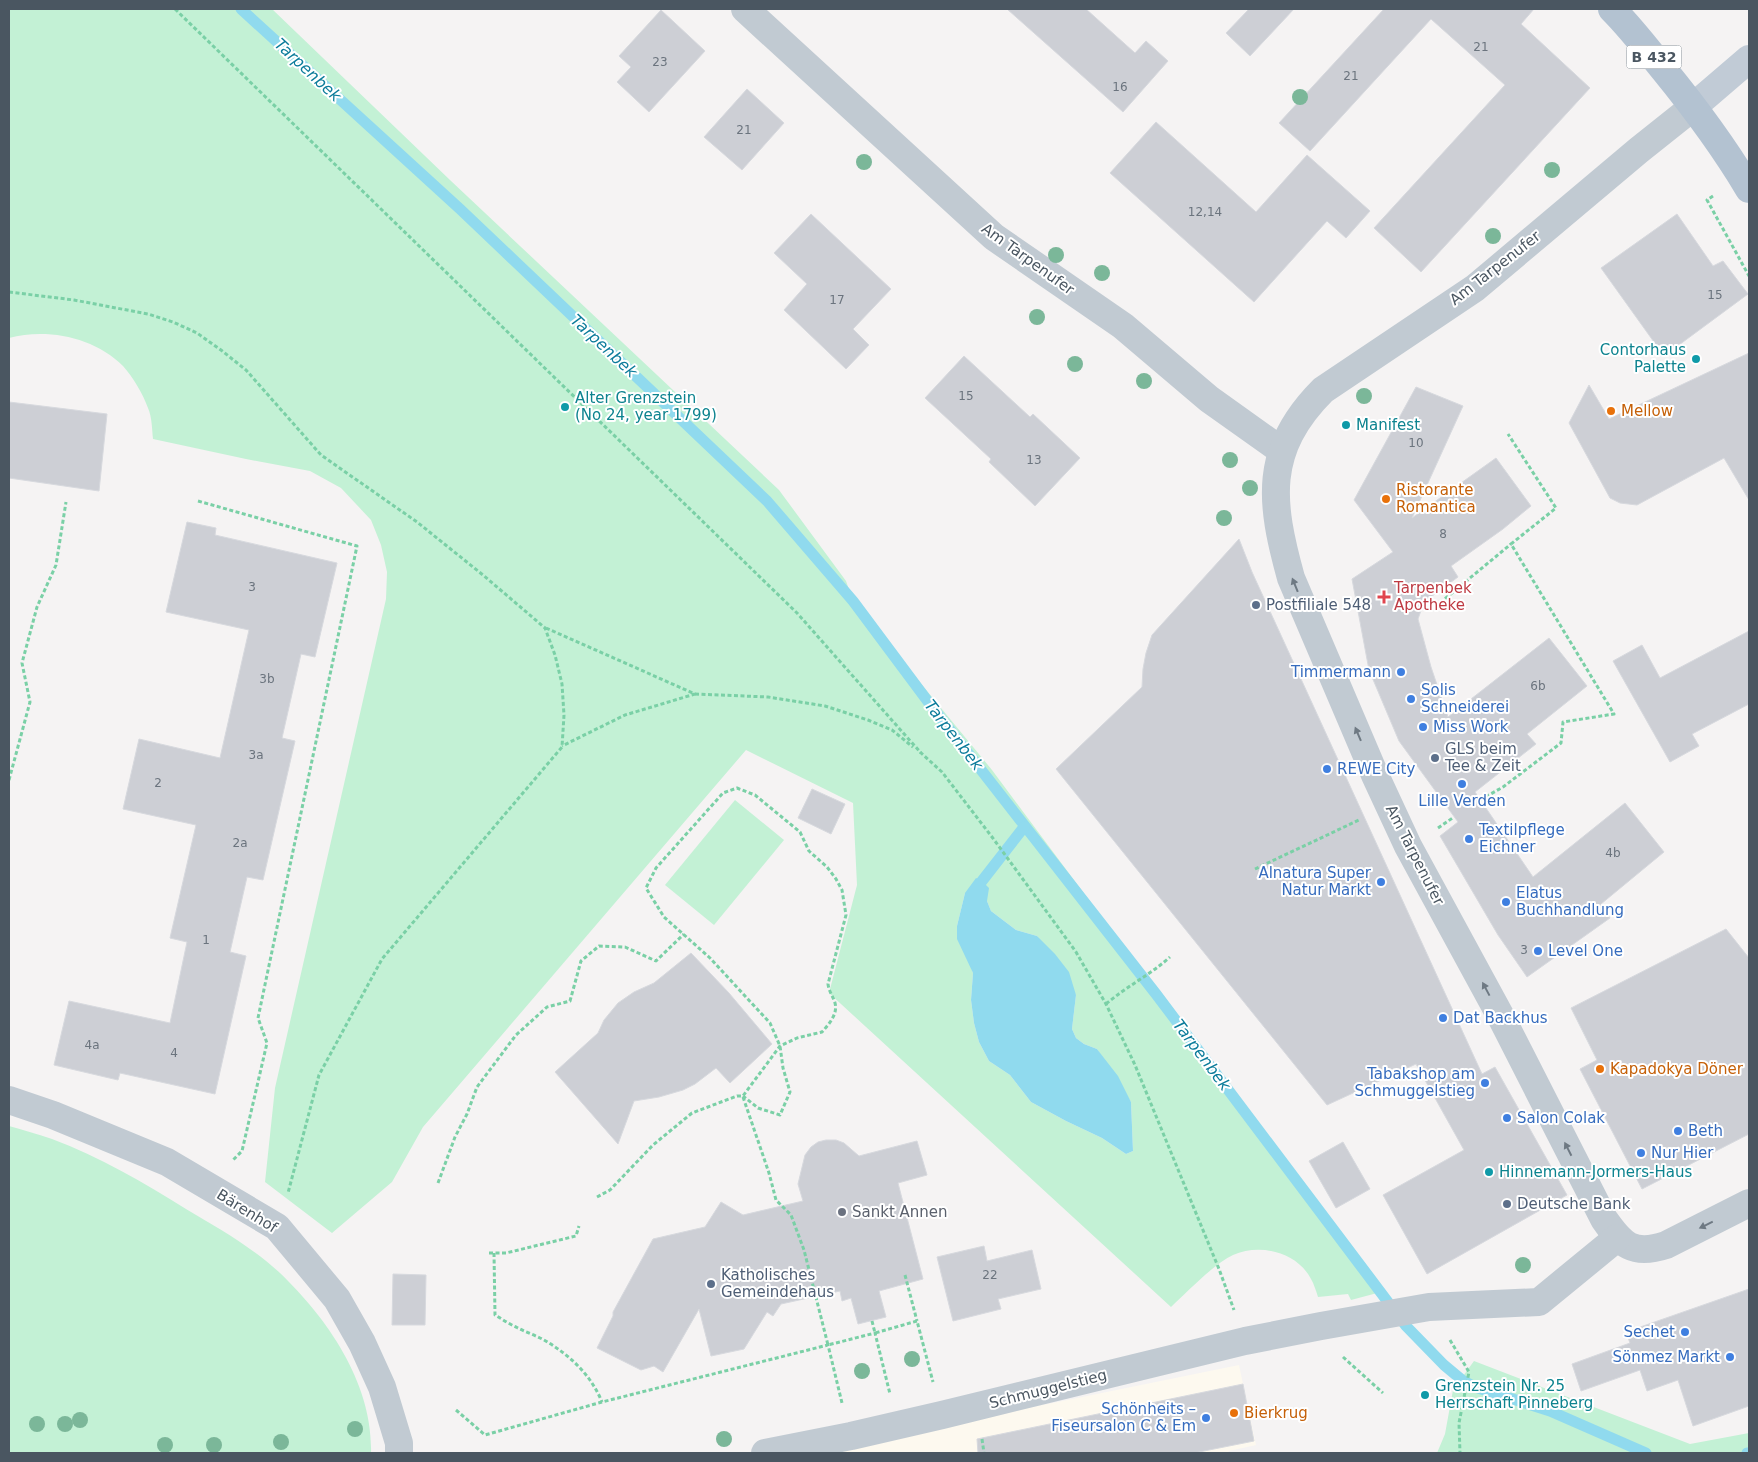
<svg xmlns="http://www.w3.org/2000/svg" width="1758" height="1462" font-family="'DejaVu Sans',sans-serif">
<rect width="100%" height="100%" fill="#f5f3f3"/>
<!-- commercial -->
<polygon fill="#fdf9ef" points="1239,1365 1256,1445 1229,1451 1228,1453 808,1453"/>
<!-- green -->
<g fill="#c3f1d5" fill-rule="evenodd">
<path d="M9,9H272L450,180L779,490L846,581L853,601L992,770L1381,1292L1351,1300L1348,1294L1318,1297C1316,1291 1314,1284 1311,1279C1297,1252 1260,1243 1233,1255C1214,1264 1187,1292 1171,1307L829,993L857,885L853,803L746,750L423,1127L392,1182L332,1233L265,1182L275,1088L386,599L387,572L381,545L371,520L341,488L310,471L246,459L153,439C152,429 152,417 148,408C143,394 133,377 123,366C94,337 47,328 9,338ZM965,893L987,901L991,911L1016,930L1037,936L1076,995L1072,1029L1076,1038L1084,1044L1097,1049L1131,1102L1133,1151L1126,1154L1102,1138L1066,1121L1031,1102L1010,1075L989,1061L979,1042L974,1023L971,1000L973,973L957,926Z"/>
<polygon points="735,800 784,840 714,925 665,885"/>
<path d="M9,1126C23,1130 38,1134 52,1139C100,1157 143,1182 186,1209C218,1228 252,1247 280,1273C328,1319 373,1384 371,1453H9Z"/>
<polygon points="1474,1361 1690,1444 1749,1433 1749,1453 1437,1453 1445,1434 1453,1390"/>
</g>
<!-- water -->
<polygon fill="#90daee" points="976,878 982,881 989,888 987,901 991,911 1016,930 1037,936 1055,954 1069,972 1076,995 1072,1029 1076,1038 1084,1044 1097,1049 1118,1076 1131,1102 1133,1151 1126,1154 1102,1138 1066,1121 1031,1102 1010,1075 989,1061 979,1042 974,1023 971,1000 973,973 957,939 957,926 965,893"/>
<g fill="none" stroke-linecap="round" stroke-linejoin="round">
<!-- stream -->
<g stroke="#90daee" stroke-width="11">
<polyline points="241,9 460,209 767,501 853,601 932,707 1156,994 1406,1326 1444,1365 1462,1380 1475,1387 1550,1411 1646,1453"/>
<polyline points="982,881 1024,827"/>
<polyline points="1747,1453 1749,1453"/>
</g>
</g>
<!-- building -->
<g fill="#cdcfd5" stroke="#d7d9de">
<polygon points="1007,9 1086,9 1135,53 1146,41 1168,61 1123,112"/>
<polygon points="1249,9 1294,9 1250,56 1226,33"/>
<polygon points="1384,9 1534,9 1521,24 1590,88 1421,272 1374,228 1505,85 1431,19 1310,151 1279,123"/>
<polygon points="661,10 705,51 649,112 617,82 631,67 619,56"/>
<polygon points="747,89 784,123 742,170 704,137"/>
<polygon points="1156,122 1256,212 1307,155 1370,211 1346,238 1327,221 1254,302 1110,173"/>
<polygon points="811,214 891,289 853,329 869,345 846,369 784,310 807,284 774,253"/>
<polygon points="1677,214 1713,266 1723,261 1748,294 1664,356 1601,268"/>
<polygon points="1749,353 1749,500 1724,458 1637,505 1620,503 1610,498 1569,423 1589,385 1609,419"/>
<polygon points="964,356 1030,417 1033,414 1080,458 1035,506 989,462 991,459 925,398"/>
<polygon points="1416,387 1463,406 1412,518 1496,458 1531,506 1503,529 1451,566 1458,577 1424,602 1418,619 1431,667 1448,717 1549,638 1587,686 1527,734 1536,744 1475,792 1533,877 1625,803 1664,852 1601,904 1610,918 1527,977 1498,935 1440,836 1458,822 1399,741 1369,670 1352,579 1393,552 1354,500"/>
<polygon points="9,402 107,414 99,491 9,478"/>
<polygon points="187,522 216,528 215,535 337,563 315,657 301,654 282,738 295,741 263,880 247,877 230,952 246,956 215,1094 120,1073 118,1080 54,1065 69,1001 170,1023 187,942 170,938 196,825 123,809 139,739 220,758 249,630 166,612"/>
<polygon points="1239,539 1252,572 1482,1074 1495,1067 1567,1195 1427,1274 1383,1195 1464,1150 1416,1064 1327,1105 1056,769 1142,687 1143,669 1146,653 1152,635"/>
<polygon points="1749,631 1749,704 1692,734 1699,746 1670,762 1613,661 1642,645 1660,678"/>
<polygon points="812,789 845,804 831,834 798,818"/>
<polygon points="1726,929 1749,958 1749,1134 1642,1189 1580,1069 1597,1060 1571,1008"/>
<polygon points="691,953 729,993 772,1044 730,1083 716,1068 695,1084 683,1090 659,1097 634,1101 618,1144 555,1072 598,1033 604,1020 618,1003 634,992 654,983"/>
<polygon points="826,1140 836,1140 844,1143 859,1156 917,1141 927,1175 898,1183 923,1279 879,1291 886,1317 858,1324 851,1298 842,1301 840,1291 781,1304 773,1316 767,1312 744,1349 711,1356 699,1309 663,1372 654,1366 641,1370 597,1348 613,1316 613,1312 653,1239 705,1227 721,1202 743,1215 803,1201 798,1184 805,1155 811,1147 818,1142"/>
<polygon points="1343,1142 1370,1189 1336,1208 1309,1161"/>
<polygon points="984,1246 987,1261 1032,1250 1041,1289 998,1299 1001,1309 953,1321 937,1257"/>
<polygon points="393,1274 426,1275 425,1325 392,1325"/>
<polygon points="1749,1289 1749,1406 1693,1426 1678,1380 1647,1391 1640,1370 1581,1391 1572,1364 1630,1343 1626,1332"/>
<polygon points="1243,1384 1254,1441 1194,1453 978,1453 977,1439"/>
</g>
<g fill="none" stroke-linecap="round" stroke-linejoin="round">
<!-- path -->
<g stroke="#7ad0a6" stroke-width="3" stroke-dasharray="4 2.5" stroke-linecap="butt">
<polyline points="175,9 797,613 921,753"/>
<polyline points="1713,196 1707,200 1749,276"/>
<polyline points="9,292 74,300 148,314 173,322 197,333 221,350 246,370 321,455 417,522 483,575 545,628 555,655 562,684 564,715 562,747 382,959 319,1075 288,1193"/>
<polyline points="198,501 357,546 258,1018 267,1043 242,1151 232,1161"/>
<polyline points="1435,607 1511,544"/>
<polyline points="546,628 695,694 625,715 562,746"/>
<polyline points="695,694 768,697 825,706 868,720 892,730 913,747"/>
<polyline points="920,752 942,772 992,837 1076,952 1106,1004 1135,1065 1219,1269 1234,1310"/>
<polyline points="9,780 30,702 22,663 37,607 56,565 66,502"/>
<polyline points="1480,800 1503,787 1561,743 1563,722 1614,714 1511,544 1556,508 1508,434"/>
<polyline points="1438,828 1454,817"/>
<polyline points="1255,869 1359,820"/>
<path d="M1106,1004C1127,986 1150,975 1170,957"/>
<polyline points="743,1097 769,1173 776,1200 791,1215 804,1250 828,1345 875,1333 890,1394"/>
<polyline points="438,1183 455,1137 467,1114 477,1087 516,1035 547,1007 570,1001 581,961 599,946 625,947 656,961 684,934"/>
<path d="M597,1197L610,1190L653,1145L692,1113L737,1096H743L780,1046L797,1038L822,1032C829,1024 838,1014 835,1003C833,996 829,992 828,984L846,915L842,890L836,879L827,867L809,851L800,832L755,795L737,788L723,793L656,868L646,888L664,917L710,958L770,1023L780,1046L783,1068L790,1092L780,1115L758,1108L743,1096"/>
<polyline points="489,1253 506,1253 576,1236 579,1226"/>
<path d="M494,1253L495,1315C502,1319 509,1324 516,1327C525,1332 535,1335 544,1340C570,1355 591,1375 602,1402"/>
<polyline points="905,1275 917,1321"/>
<polyline points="872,1321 875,1333 917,1321 933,1382"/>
<polyline points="1450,1340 1469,1372 1459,1423 1460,1453"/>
<polyline points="1343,1357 1383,1393"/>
<polyline points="456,1410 485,1435 602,1402 828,1345 842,1403"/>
<polyline points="982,1439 984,1453"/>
</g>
<!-- street -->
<g stroke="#c1cad2" stroke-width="28">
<polyline points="745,9 994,237 1123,326 1209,399 1282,451"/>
<path d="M1693,107L1639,150L1475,288L1323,390C1263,450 1270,502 1291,578L1375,775L1408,846L1501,1017L1604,1219C1622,1245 1633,1256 1666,1245L1749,1203"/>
<polyline points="9,1100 53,1115 167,1162 277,1227 337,1299 362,1343 382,1387 399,1443 399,1453"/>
<polyline points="765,1453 851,1436 942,1415 1245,1341 1321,1326 1429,1307 1539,1302 1617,1238"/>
</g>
<!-- secondary -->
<polyline stroke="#c1cbd6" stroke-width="28" points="1693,107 1749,59"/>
<!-- primary -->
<path stroke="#b3c2d1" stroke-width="28" d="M1612,9C1631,28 1647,49 1664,70C1695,108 1724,147 1749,189"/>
</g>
<!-- trees -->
<g fill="#7bb799">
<circle cx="1300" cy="97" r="8"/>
<circle cx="864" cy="162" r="8"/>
<circle cx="1552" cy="170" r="8"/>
<circle cx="1493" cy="236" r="8"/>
<circle cx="1056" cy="255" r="8"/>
<circle cx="1102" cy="273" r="8"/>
<circle cx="1037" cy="317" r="8"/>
<circle cx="1075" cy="364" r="8"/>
<circle cx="1144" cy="381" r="8"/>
<circle cx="1364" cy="396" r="8"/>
<circle cx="1230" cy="460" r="8"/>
<circle cx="1250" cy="488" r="8"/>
<circle cx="1224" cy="518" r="8"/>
<circle cx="1523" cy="1265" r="8"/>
<circle cx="912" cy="1359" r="8"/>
<circle cx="862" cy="1371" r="8"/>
<circle cx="80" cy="1420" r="8"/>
<circle cx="37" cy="1424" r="8"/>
<circle cx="65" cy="1424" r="8"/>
<circle cx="355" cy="1429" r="8"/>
<circle cx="724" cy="1439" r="8"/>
<circle cx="281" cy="1442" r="8"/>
<circle cx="165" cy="1445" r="8"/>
<circle cx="214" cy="1445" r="8"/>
</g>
<!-- one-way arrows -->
<defs><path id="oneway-solid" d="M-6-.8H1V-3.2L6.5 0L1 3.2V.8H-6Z" transform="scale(1.25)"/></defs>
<g fill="#6e7983">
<use href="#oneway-solid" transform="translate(1295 585) rotate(-112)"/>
<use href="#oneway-solid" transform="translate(1358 734) rotate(-113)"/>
<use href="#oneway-solid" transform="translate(1486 989) rotate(-118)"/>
<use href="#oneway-solid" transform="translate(1568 1149) rotate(-117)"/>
<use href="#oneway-solid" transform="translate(1706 1225) rotate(154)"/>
</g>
<!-- markers -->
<g fill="#0f9aa8" stroke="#fff" stroke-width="2">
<circle cx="1696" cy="359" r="5"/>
<circle cx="565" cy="407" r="5"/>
<circle cx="1346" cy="425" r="5"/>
<circle cx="1489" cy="1172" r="5"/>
<circle cx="1425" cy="1395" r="5"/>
</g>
<g fill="#e8710a" stroke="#fff" stroke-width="2">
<circle cx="1611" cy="411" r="5"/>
<circle cx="1386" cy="499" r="5"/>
<circle cx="1600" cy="1069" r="5"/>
<circle cx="1234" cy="1413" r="5"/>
</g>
<path fill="#e0444e" stroke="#fff" stroke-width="2" d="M1381.5 589.5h5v5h5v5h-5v5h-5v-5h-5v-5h5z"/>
<g fill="#5c6f8a" stroke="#fff" stroke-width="2">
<circle cx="1256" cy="605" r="5"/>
<circle cx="1435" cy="758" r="5"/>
<circle cx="1507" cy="1204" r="5"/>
<circle cx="711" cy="1284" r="5"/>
</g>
<g fill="#3f7fe0" stroke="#fff" stroke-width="2">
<circle cx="1401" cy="672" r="5"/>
<circle cx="1411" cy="699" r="5"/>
<circle cx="1423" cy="727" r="5"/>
<circle cx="1327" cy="769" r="5"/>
<circle cx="1462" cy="784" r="5"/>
<circle cx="1469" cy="839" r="5"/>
<circle cx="1381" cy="882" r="5"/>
<circle cx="1506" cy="902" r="5"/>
<circle cx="1538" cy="951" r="5"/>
<circle cx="1443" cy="1018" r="5"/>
<circle cx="1485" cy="1083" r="5"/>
<circle cx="1507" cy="1118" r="5"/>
<circle cx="1678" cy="1131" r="5"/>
<circle cx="1641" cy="1153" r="5"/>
<circle cx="1685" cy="1332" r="5"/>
<circle cx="1730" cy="1357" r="5"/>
<circle cx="1206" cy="1418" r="5"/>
</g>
<circle fill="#6b7280" stroke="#fff" stroke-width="2" cx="842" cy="1212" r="5"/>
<g text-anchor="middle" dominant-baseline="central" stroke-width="4" stroke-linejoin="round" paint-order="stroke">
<!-- number labels -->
<g font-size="12" fill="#6b747e">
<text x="1481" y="47">21</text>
<text x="660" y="62">23</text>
<text x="1351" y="76">21</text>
<text x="1120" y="87">16</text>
<text x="744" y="130">21</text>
<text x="1205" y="212">12,14</text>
<text x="1715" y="295">15</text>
<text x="837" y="300">17</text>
<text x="966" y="396">15</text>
<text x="1416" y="443">10</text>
<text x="1034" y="460">13</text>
<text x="1443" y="534">8</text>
<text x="252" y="587">3</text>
<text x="267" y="679">3b</text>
<text x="1538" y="686">6b</text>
<text x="256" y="755">3a</text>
<text x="158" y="783">2</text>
<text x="240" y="843">2a</text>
<text x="1613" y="853">4b</text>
<text x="206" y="940">1</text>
<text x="1524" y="950">3</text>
<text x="92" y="1045">4a</text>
<text x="174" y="1053">4</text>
<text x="990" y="1275">22</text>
</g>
<!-- shield labels -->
<rect fill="#fff" stroke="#808990" stroke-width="1" x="1626.5" y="45.5" width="55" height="23" rx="4"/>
<g font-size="14" font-weight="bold" fill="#4a5661">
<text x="1654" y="57">B 432</text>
</g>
<!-- street labels -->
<g font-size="15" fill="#4a5661" stroke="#fff">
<text transform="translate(1028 259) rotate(36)">Am Tarpenufer</text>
<text transform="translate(1495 268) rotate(-38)">Am Tarpenufer</text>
<text transform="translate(1415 855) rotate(63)">Am Tarpenufer</text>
<text transform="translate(247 1211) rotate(32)">Bärenhof</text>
<text transform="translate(1048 1389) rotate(-14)">Schmuggelstieg</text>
</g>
<!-- culture labels -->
<g font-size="15" fill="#0d838f" stroke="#fff" text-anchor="start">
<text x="1686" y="350" text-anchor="end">Contorhaus<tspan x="1686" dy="17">Palette</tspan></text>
<text x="575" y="398">Alter Grenzstein<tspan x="575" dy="17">(No 24, year 1799)</tspan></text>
<text x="1356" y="425">Manifest</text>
<text x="1499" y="1172">Hinnemann-Jormers-Haus</text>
<text x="1435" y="1386">Grenzstein Nr. 25<tspan x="1435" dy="17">Herrschaft Pinneberg</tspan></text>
</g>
<!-- food labels -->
<g font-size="15" fill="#c56008" stroke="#fff" text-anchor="start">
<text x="1621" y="411">Mellow</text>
<text x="1396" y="490">Ristorante<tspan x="1396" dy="17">Romantica</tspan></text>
<text x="1610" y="1069">Kapadokya Döner</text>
<text x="1244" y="1413">Bierkrug</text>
</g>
<!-- health labels -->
<g font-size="15" fill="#be3a42" stroke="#fff" text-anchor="start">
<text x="1394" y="588">Tarpenbek<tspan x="1394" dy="17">Apotheke</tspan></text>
</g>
<!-- service labels -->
<g font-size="15" fill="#4e5e75" stroke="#fff" text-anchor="start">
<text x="1266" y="605">Postfiliale 548</text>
<text x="1445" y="749">GLS beim<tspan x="1445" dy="17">Tee &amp; Zeit</tspan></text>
<text x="1517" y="1204">Deutsche Bank</text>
<text x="721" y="1275">Katholisches<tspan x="721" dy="17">Gemeindehaus</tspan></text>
</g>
<!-- shop labels -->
<g font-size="15" fill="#366cbe" stroke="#fff" text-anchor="start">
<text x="1391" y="672" text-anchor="end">Timmermann</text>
<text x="1421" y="690">Solis<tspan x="1421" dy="17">Schneiderei</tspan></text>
<text x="1433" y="727">Miss Work</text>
<text x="1337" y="769">REWE City</text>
<text x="1462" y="801" text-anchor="middle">Lille Verden</text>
<text x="1479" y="830">Textilpflege<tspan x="1479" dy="17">Eichner</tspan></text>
<text x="1371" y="873" text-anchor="end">Alnatura Super<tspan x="1371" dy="17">Natur Markt</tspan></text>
<text x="1516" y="893">Elatus<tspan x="1516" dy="17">Buchhandlung</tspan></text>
<text x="1548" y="951">Level One</text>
<text x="1453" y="1018">Dat Backhus</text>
<text x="1475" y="1074" text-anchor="end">Tabakshop am<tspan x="1475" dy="17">Schmuggelstieg</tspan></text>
<text x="1517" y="1118">Salon Colak</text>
<text x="1688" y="1131">Beth</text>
<text x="1651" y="1153">Nur Hier</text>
<text x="1675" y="1332" text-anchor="end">Sechet</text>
<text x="1720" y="1357" text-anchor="end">Sönmez Markt</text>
<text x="1196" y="1409" text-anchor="end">Schönheits –<tspan x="1196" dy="17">Fiseursalon C &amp; Em</tspan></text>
</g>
<!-- worship labels -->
<g font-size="15" fill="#5b616d" stroke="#fff" text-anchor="start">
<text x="852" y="1212">Sankt Annen</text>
</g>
<!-- water labels -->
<g font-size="16" font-style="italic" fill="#0c7c9b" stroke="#fff">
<text transform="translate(308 70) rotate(43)">Tarpenbek</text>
<text transform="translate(604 346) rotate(43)">Tarpenbek</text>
<text transform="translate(954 735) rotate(52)">Tarpenbek</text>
<text transform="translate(1202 1055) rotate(53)">Tarpenbek</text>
</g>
</g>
<!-- border -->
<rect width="1758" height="1462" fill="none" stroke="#4a5661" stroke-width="20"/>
</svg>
